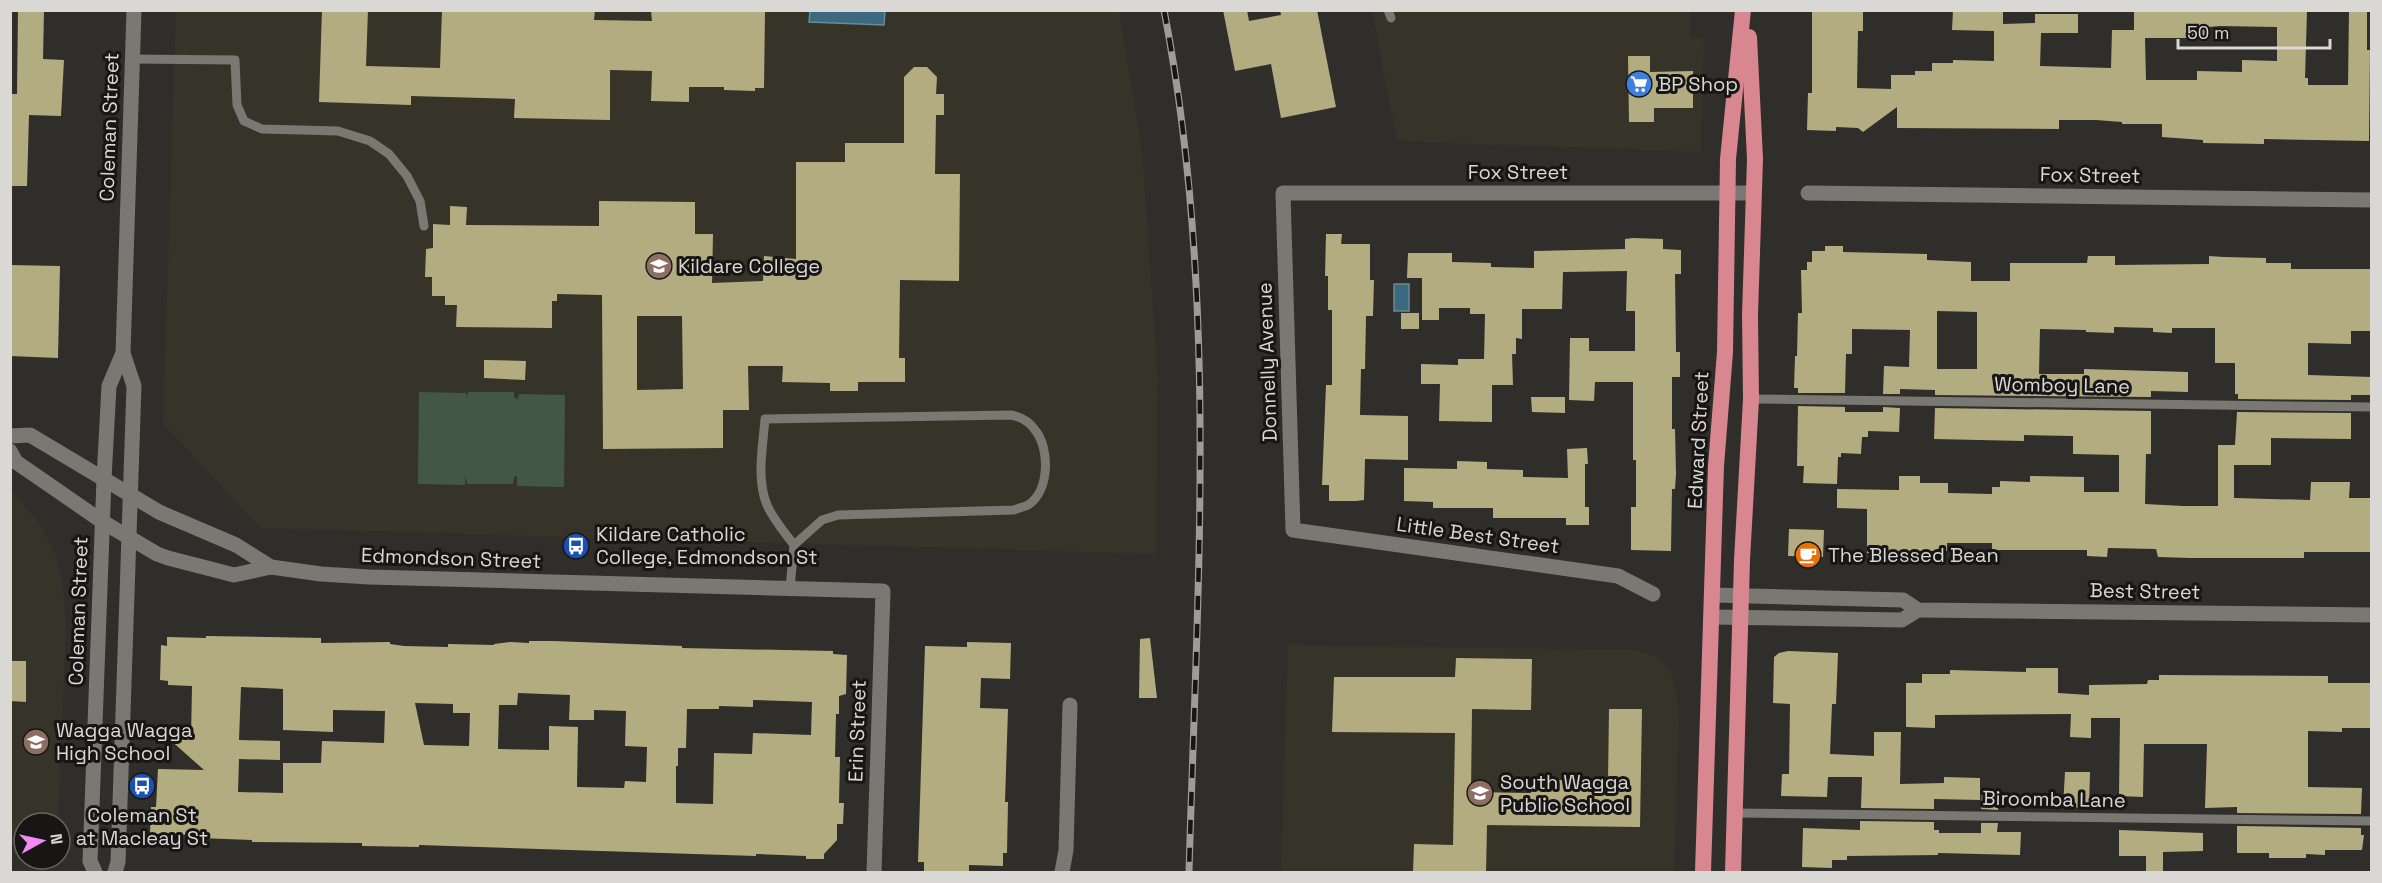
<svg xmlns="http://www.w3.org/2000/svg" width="2382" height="883" font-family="'Space Grotesk',sans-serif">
<rect width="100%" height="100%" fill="#2f2e2a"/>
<!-- built -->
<g fill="#363429">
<polygon points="176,11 1119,11 1142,149 1158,382 1156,554 261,528 163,424"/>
<polygon points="1372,11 1690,11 1690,37 1704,38 1701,152 1397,141"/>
<polygon points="11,489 42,527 56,555 63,587 66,625 58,823 24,823 24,843 11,843"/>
<polygon points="1288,645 1636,650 1655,656 1667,667 1674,681 1679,714 1674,872 1281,872"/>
</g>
<!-- green -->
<polygon fill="#425844" points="419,392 466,393 467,398 468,392 514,392 514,398 518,399 519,394 565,395 564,487 517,486 517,476 514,477 513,484 467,484 465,475 465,485 418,484"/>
<!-- water -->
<g fill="#3b697d" stroke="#6a8a97" stroke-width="1.5">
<polygon points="810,11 885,11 884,25 809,22"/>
<rect x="1394" y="284" width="15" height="27"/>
</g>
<!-- building -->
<g fill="#b4ac81" fill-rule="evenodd">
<polygon points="18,10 44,10 43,59 64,60 61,116 29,115 27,186 10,186 10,94 17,94"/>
<polygon points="322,10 368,10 366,66 440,68 442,10 595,10 594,20 652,21 651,10 765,11 764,88 755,88 755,91 724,90 724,87 689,87 689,102 651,101 652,71 610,70 610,120 514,118 515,99 411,96 411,105 319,102"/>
<polygon points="1223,10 1247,10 1249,21 1281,15 1280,10 1317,10 1336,107 1281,118 1271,64 1235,71"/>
<path d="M1812,10H1863V31H1858L1857,88L1891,89V75H1915V71H1932V63H1953V60L1994,61V31L1952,30L1953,10H2003V24L2035,23V14H2078V33H2041L2040,66L2111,68L2112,30H2134V10H2307L2305,78H2308V85H2348L2349,10H2367V50H2370L2369,141L2264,139V144L2203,143V140L2162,137V124H2122V122L2096,120H2059V129L1897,128V107L1863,132L1858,128L1836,127V131L1807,130L1808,93H1812ZM2220,26L2277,27V61L2242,60V72L2197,71V80H2146L2145,38H2209V27Z"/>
<polygon points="1628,56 1650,56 1650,72 1693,71 1693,108 1654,108 1654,122 1629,122"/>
<path d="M914,67H927L937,77L936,94H944V115H936L935,174H960L959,281L900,280L899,358H905V382H858V391H830V383L782,382L783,366H748L749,410H723V448L603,449L602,295L557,294V301H552V328L456,327L457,305H445V296H432V277H425L426,249L433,248V224L450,225V206L467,207L466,225L599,226V201L695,202V234H713L712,283L763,281L764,256L796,259V162H845V143H904V77ZM637,316H682L683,389L637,390Z"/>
<polygon points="1326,234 1342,234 1341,244 1370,244 1370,280 1374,280 1373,316 1366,316 1365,369 1361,369 1360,415 1408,416 1408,460 1365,459 1364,500 1356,501 1329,501 1329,485 1322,485 1326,385 1332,385 1332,310 1328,310 1328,276 1325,276"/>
<polygon points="1633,238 1663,239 1663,249 1681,250 1681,274 1675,274 1676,352 1680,352 1680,377 1672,377 1672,429 1675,429 1676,474 1675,489 1672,489 1671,551 1631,550 1631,507 1636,507 1636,460 1633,460 1633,382 1595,382 1594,401 1569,400 1570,338 1589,338 1589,351 1635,351 1635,311 1626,311 1627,271 1563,272 1562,309 1522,309 1522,339 1516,338 1516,354 1512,354 1513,385 1492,385 1492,422 1439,421 1440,384 1421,384 1421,364 1458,365 1458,359 1484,359 1485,314 1470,314 1470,308 1439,308 1439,320 1422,320 1422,278 1407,278 1408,253 1452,253 1452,262 1491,263 1491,267 1534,268 1534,251 1625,249 1625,239"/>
<path d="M1825,246H1843V252L1927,254V260L1971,262V281H2010V263H2087L2088,256H2115V265L2209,264V256L2224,257L2266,258V263H2291V269H2372V331H2351V344L2308,343V375L2372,377V395H2351V400L2238,399V394H2235V363H2215V328H2172V333L2153,332V328L2114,327V333L2086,332V330L2040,329L2039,374H2084V369L2188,372V392L2151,391V397L1935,395V390L1900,389V394H1883L1884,366L1909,367L1910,330L1852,329V354H1846L1845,393H1798V388H1794L1795,356H1797L1798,313H1802L1801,270H1807V262H1812V251H1825ZM1937,311L1977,312V369H1937Z"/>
<polygon points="10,265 60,266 58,358 10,356"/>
<rect x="1401" y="313" width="18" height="16"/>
<polygon points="484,360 526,361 525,380 484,378"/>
<polygon points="1531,397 1565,397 1565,413 1532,412"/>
<polygon points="1798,406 1845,407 1845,412 1883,412 1883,407 1900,408 1899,432 1868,431 1868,437 1862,437 1861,454 1841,453 1841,457 1838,457 1837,484 1803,483 1804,466 1797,466"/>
<polygon points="1935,408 2151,411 2151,454 2146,454 2145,504 2183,506 2218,506 2218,445 2235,445 2237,412 2351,413 2351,439 2271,438 2271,465 2234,465 2234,498 2310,500 2311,482 2350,482 2349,498 2372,498 2372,552 2304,552 2304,558 2191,558 2158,557 2156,549 2108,548 2107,557 2087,556 2087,550 1992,550 1992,543 1947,543 1947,551 1920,551 1920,561 1898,561 1898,554 1867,553 1867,509 1837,508 1837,489 1899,490 1899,476 1920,476 1920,483 1948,483 1948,493 1992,494 1992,487 2000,487 2000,481 2030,482 2030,476 2084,477 2084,492 2119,492 2119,455 2073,454 2073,436 2024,435 2024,441 1934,439"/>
<polygon points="1587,448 1588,464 1585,464 1585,507 1589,507 1589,525 1566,525 1566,518 1493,518 1493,508 1433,508 1433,502 1404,501 1404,468 1457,469 1457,461 1487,462 1487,469 1523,470 1523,477 1568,478 1567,449"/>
<polygon points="1789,529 1824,530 1823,557 1788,556"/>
<path d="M206,636L321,638V643L390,642V644L404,646L448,647V644L494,645V644L510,642L529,643V641H553L682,646V648L833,651V654L847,655L846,694L839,696V714H836L835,757H840L839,803H844L843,824H837V840L824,854V859H806V856L756,854V856L419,845V847L362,846V843L252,842V840L199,838V835L150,834L151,807H156L158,769L204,770L168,738L191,739L192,686L168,685V681L160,680L161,645L167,646V637L206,638ZM241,687L283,689V730L333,732V710L385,711L384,743L322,741L321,763H283V793L238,792L239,759L280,760V741L239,740ZM518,693L570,695L569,720H594V710L626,711L625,746L647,747L646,782L625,781L624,788L577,787L578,727L549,726V750L498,749L499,705H517ZM753,700L812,702L811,735L753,733L752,754L714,753L713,804L676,803V766H678V748H686L687,709H719V706L753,707ZM415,703L453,704V713H470L469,746L424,745Z"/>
<polygon points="1150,638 1157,698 1139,698 1140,639"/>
<polygon points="967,642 1011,643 1010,679 981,678 980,708 1008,709 1005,802 1008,802 1007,853 1003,853 1003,866 969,865 969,873 924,873 924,862 918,862 925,646 967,647"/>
<polygon points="1788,651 1838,653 1836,704 1832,704 1830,754 1874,756 1874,732 1901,732 1900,784 1944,783 1944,777 1980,778 1980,800 1934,799 1934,809 1861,808 1862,777 1828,777 1827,797 1781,796 1782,774 1789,774 1790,704 1773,703 1774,657 1779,653"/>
<polygon points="1456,658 1532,659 1531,710 1472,709 1471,792 1531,793 1531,786 1559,786 1559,780 1608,781 1609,709 1642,709 1640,827 1487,825 1486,873 1413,873 1414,844 1453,845 1455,733 1332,732 1334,677 1455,677"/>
<polygon points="10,661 26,661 26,702 10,701"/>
<polygon points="2026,668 2058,668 2058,693 2089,695 2089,685 2147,684 2148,680 2159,680 2159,675 2328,676 2328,683 2372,683 2372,728 2342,728 2342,732 2308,731 2308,787 2362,788 2361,814 2237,813 2237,807 2205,808 2207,744 2144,744 2143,797 2119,796 2120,718 2091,718 2091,738 2070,737 2071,714 1935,715 1935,728 1906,727 1906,683 1922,683 1922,674 1950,674 1950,670 2026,672"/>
<polygon points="2065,772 2090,772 2089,808 2063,807"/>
<polygon points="1982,791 1998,791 1998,810 1981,809"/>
<polygon points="1860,821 1934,822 1934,830 1939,830 1939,833 1981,833 1981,823 1998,823 1997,832 2021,832 2020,855 1938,853 1938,855 1847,856 1847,860 1832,860 1832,868 1802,867 1803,828 1860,830"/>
<polygon points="2237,826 2361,828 2361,835 2364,835 2362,850 2325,850 2325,855 2306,854 2306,858 2269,858 2269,853 2237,853"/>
<polygon points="2119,830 2203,833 2203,851 2163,852 2163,873 2146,873 2146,856 2119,856"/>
</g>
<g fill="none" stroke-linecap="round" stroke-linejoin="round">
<!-- service -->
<g stroke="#797873" stroke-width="9">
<polyline points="1388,10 1391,18"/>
<polyline points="133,59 235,60 237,105 244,121 262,129 338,131 370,141 389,154 407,176 420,201 424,226"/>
<polyline points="1751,399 2372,407"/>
<path d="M790,588L794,545L822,520L838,515L1014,510C1018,508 1024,507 1028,505C1050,491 1050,448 1035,430C1029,421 1021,417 1011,415L765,419C763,446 756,479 767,505C773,519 785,533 794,545"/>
<polyline points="1735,813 2372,821"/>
</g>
<!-- minor -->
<g stroke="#797873" stroke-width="15">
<polyline points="1808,193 2372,200"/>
<polyline points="1653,594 1618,576 1293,530 1283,193 1754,193"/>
<polyline points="1062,872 1066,850 1070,705"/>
</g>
<!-- tertiary -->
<g stroke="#797873" stroke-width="15">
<polyline points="10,436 30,435 159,512 236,545 271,567"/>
<polyline points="10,451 16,462 103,522 157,554 168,558 234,575 271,567 321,574 369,577 883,591 874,872"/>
<polyline points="1712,595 1903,600 1918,610 2372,615"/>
<polyline points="1711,617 1902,620 1918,610"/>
<polyline points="95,872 90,861 104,479 109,386 123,353 134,10"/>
<polyline points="115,872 118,862 134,386 123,353"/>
</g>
<!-- trunk -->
<g stroke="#d8868f" stroke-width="16">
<polyline points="1703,872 1716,466 1725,352 1728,159 1743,10"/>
<polyline points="1733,872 1742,560 1751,399 1750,315 1755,159 1749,37"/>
</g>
<defs>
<path id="rail" d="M1164,10C1219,294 1197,586 1189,872"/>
</defs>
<!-- rail casing -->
<use href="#rail" stroke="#9d9c98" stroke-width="7"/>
<!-- rail -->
<use href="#rail" stroke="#171614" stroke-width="4.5" stroke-dasharray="14" stroke-linecap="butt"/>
</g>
<!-- icons -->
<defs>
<symbol id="supermarket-disc" viewBox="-11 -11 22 22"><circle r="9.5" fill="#3f7fe0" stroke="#171614"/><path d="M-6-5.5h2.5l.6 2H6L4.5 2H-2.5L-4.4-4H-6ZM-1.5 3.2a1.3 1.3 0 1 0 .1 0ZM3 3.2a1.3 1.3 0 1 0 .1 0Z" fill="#fff"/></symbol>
<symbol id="school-disc" viewBox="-11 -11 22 22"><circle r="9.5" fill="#8d6e63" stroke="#171614"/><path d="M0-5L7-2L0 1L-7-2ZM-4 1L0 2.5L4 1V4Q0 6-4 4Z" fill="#fff"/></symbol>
<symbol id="bus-disc" viewBox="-11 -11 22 22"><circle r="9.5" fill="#1a4fb4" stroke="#171614"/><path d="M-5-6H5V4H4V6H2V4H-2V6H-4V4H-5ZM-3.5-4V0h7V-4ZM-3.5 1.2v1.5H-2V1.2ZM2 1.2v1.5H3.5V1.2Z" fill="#fff"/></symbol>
<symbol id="cafe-disc" viewBox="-11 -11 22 22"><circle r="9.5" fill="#e8710a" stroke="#171614"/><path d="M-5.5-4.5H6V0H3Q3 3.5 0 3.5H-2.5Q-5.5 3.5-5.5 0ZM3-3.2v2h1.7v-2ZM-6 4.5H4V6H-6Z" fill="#fff"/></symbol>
</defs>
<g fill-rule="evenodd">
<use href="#supermarket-disc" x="1624" y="69" width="30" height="30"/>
<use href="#school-disc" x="644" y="251" width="30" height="30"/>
<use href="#bus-disc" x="561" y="531" width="30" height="30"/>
<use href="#cafe-disc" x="1793" y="540" width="30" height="30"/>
<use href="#school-disc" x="21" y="727" width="30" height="30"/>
<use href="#bus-disc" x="127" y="771" width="30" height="30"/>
<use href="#school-disc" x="1465" y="778" width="30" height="30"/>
</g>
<g text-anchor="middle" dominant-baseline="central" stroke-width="6" stroke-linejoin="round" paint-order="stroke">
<!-- poi labels -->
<g font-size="20" fill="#d9d8d5" stroke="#171614" text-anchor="start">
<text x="1658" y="84">BP Shop</text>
<text x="678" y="266">Kildare College</text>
<text x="596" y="534">Kildare Catholic<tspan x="596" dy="23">College, Edmondson St</tspan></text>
<text x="1828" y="555">The Blessed Bean</text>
<text x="56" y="730">Wagga Wagga<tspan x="56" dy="23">High School</tspan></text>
<text x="1500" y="782">South Wagga<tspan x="1500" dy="23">Public School</tspan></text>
<text x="142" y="815" text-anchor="middle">Coleman St<tspan x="142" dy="23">at Macleay St</tspan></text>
</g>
<!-- street labels -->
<g font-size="20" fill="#d9d8d5" stroke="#171614">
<text transform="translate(109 127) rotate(-88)">Coleman Street</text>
<text x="1518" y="172">Fox Street</text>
<text transform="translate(2090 175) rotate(1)">Fox Street</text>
<text transform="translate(1267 362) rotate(-92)">Donnelly Avenue</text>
<text transform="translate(2062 385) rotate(1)">Womboy Lane</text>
<text transform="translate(1698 440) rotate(-87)">Edward Street</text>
<text transform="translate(1478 535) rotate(8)">Little Best Street</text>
<text transform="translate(451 558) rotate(2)">Edmondson Street</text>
<text transform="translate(2145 591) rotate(1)">Best Street</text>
<text transform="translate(78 611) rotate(-88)">Coleman Street</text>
<text transform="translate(857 731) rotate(-88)">Erin Street</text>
<text transform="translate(2054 799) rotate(1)">Biroomba Lane</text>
</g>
</g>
<!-- border -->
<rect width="2382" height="883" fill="none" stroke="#d9d8d5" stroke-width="24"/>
<!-- north arrow -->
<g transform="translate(42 841) rotate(82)"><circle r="28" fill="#171614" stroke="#656461" stroke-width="1.5"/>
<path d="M0-4.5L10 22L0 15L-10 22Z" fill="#f28af3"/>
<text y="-9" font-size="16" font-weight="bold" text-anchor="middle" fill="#d9d8d5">N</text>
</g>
<!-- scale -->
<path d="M2178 39v9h152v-9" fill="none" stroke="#d9d8d5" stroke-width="3"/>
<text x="2187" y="39" font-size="18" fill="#d9d8d5" stroke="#171614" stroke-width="4.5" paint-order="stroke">50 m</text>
</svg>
